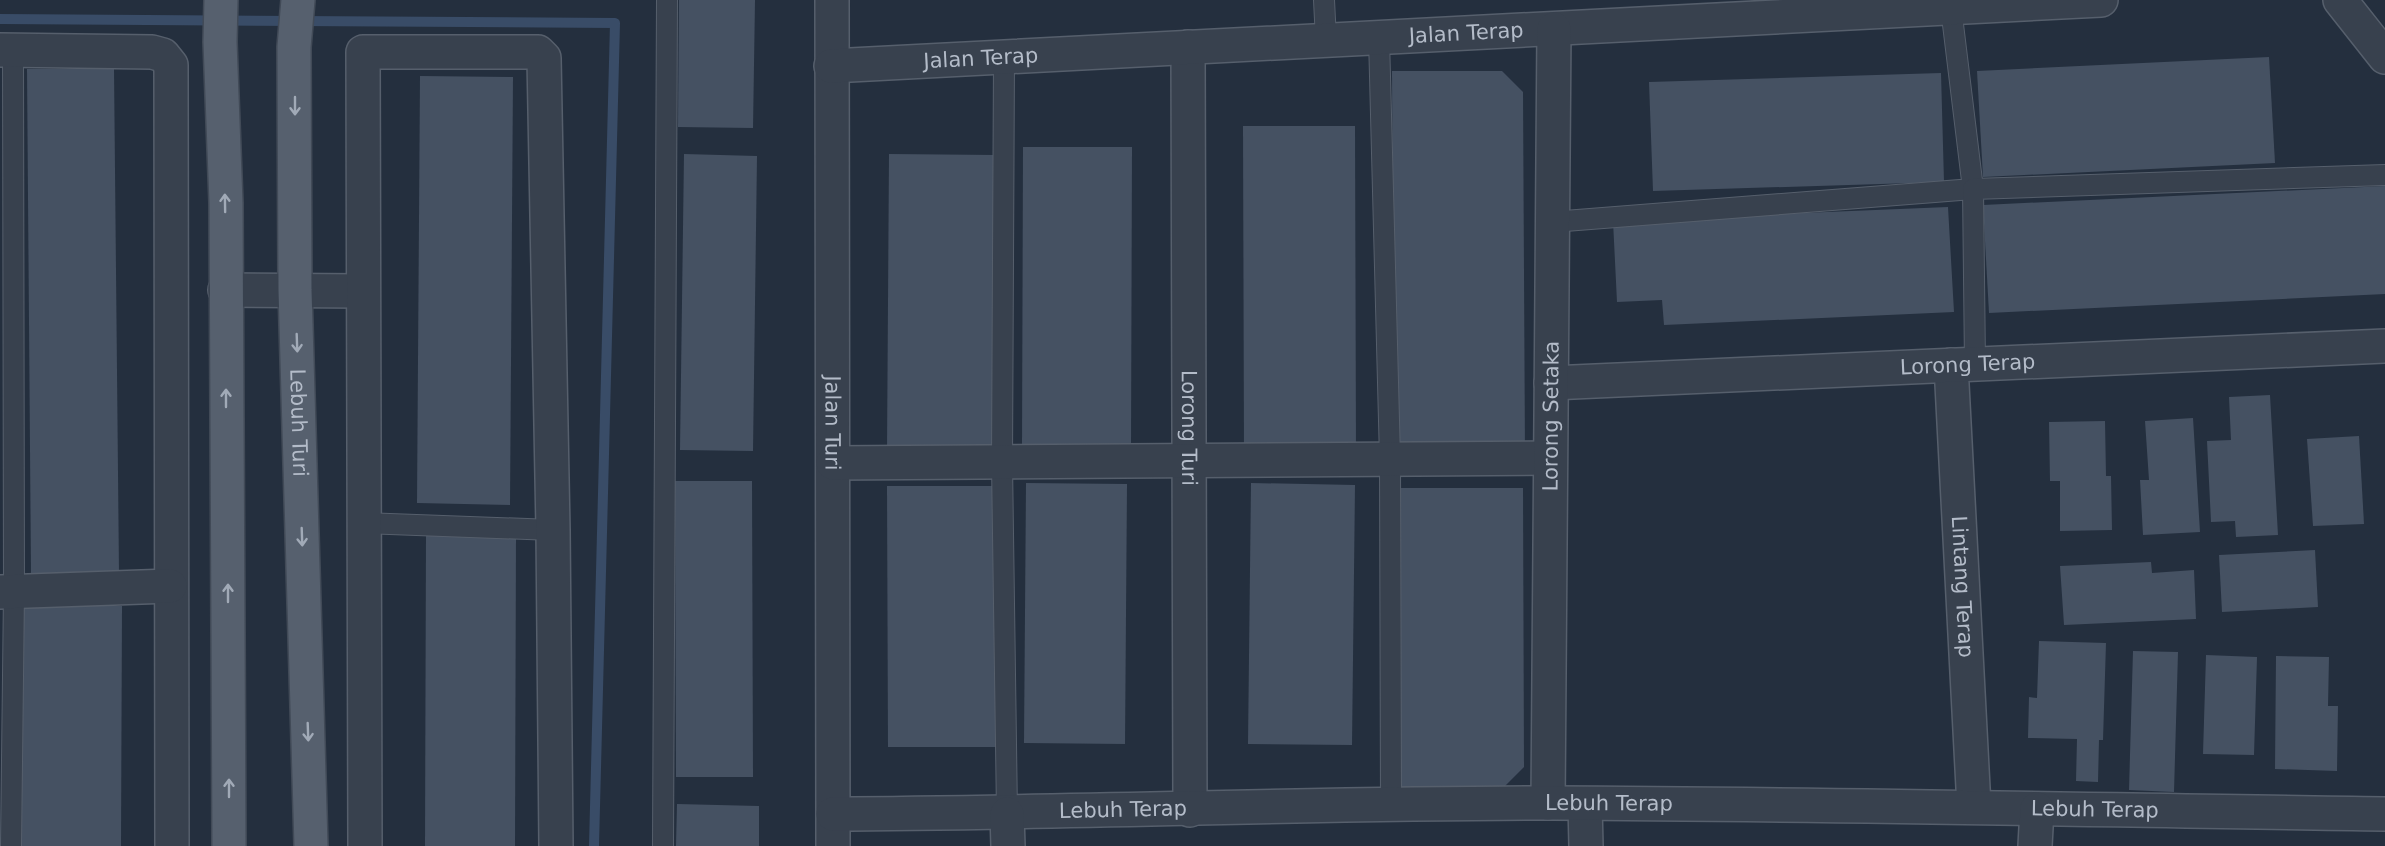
<svg xmlns="http://www.w3.org/2000/svg" width="2385" height="846" font-family="'DejaVu Sans',sans-serif">
<rect width="100%" height="100%" fill="#242f3e"/>
<g fill="none" stroke-linecap="round" stroke-linejoin="round">
<!-- stream -->
<polyline stroke="#394c67" stroke-width="10" points="0,19 615,23 594,846"/>
</g>
<!-- building -->
<g fill="#455162">
<polygon points="679,0 755,0 753,128 678,127"/>
<polygon points="2269,57 2275,163 1983,177 1977,71"/>
<polygon points="27,69 114,69 119,573 31,574"/>
<polygon points="1392,71 1502,71 1523,92 1525,456 1394,456"/>
<polygon points="1941,73 1944,182 1653,191 1649,82"/>
<polygon points="420,76 513,77 510,505 417,503"/>
<polygon points="1243,126 1355,126 1356,449 1244,449"/>
<polygon points="1023,147 1132,147 1131,450 1022,450"/>
<polygon points="684,154 757,156 753,451 680,450"/>
<polygon points="889,154 996,155 994,452 887,450"/>
<polygon points="2385,186 2385,294 1989,313 1983,205"/>
<polygon points="1948,207 1954,312 1664,325 1662,300 1617,302 1613,221"/>
<polygon points="2270,395 2278,535 2236,537 2235,521 2211,522 2207,441 2231,440 2229,397"/>
<polygon points="2193,418 2200,532 2143,535 2140,480 2149,480 2145,421"/>
<polygon points="2105,421 2106,476 2111,476 2112,530 2060,531 2060,481 2050,481 2049,422"/>
<polygon points="2359,436 2364,524 2313,526 2307,439"/>
<polygon points="675,481 752,481 753,777 676,777"/>
<polygon points="1026,483 1127,484 1125,744 1024,743"/>
<polygon points="1251,483 1355,485 1352,745 1248,744"/>
<polygon points="887,486 995,486 996,747 888,747"/>
<polygon points="1392,488 1523,488 1524,767 1500,791 1394,791"/>
<polygon points="426,534 516,534 515,846 425,846"/>
<polygon points="2315,550 2318,607 2222,612 2219,555"/>
<polygon points="2151,562 2152,573 2194,570 2196,619 2064,625 2060,566"/>
<polygon points="22,605 122,606 121,846 22,846"/>
<polygon points="2039,641 2106,643 2103,740 2099,740 2098,782 2076,781 2077,739 2028,738 2029,697 2037,698"/>
<polygon points="2133,651 2178,652 2174,792 2129,790"/>
<polygon points="2206,655 2257,657 2254,755 2203,754"/>
<polygon points="2276,656 2329,657 2328,706 2338,706 2337,771 2275,769"/>
<polygon points="677,804 759,806 759,846 676,846"/>
</g>
<g fill="none" stroke-linecap="round" stroke-linejoin="round">
<defs>
<g id="service">
<polyline points="1324,0 1326,40"/>
<polyline points="1379,38 1390,459 1391,806"/>
<polyline points="1004,58 1002,463 1007,814"/>
<polyline points="1552,222 1973,189 1951,8"/>
<polyline points="1975,364 1973,189 2385,175"/>
<polyline points="363,523 553,530"/>
<polyline points="11,846 14,591 13,50"/>
<polyline points="663,846 667,0"/>
</g>
<g id="minor">
<path id="s1" d="M832,0L833,846"/>
<polyline points="2340,0 2385,57"/>
<path id="s2" d="M1188,47L1190,810"/>
<polyline points="0,50 152,52 163,55 171,65 172,846"/>
<path id="s3" d="M831,66L2101,0"/>
<polyline points="225,290 362,291"/>
<path id="s4" d="M1951,365L1974,807"/>
<path id="s5" d="M1551,383L2385,346"/>
<polyline points="833,463 1550,458"/>
<polyline points="0,592 170,586"/>
<path id="s6" d="M1548,803L1554,29"/>
<polyline points="1585,804 1586,846"/>
<path id="s7" d="M833,814C1072,813 1311,803 1551,803C1829,804 2107,810 2385,814"/>
<polyline points="1007,814 1008,846"/>
<polyline points="365,846 363,52 538,52 544,58 553,530 556,846"/>
<polyline points="2035,846 2037,809"/>
</g>
<g id="primary">
<polyline points="221,0 220,42 226,203 229,846"/>
<path id="s8" d="M298,0L294,47L295,290L311,846"/>
</g>
</defs>
<!-- service casing -->
<use href="#service" stroke="#565f6c" stroke-width="22"/>
<!-- minor casing -->
<use href="#minor" stroke="#565f6c" stroke-width="36"/>
<!-- primary casing -->
<use href="#primary" stroke="#414a57" stroke-width="36"/>
<!-- service -->
<use href="#service" stroke="#38414e" stroke-width="20"/>
<!-- minor -->
<use href="#minor" stroke="#38414e" stroke-width="33"/>
<!-- primary -->
<use href="#primary" stroke="#56606e" stroke-width="33"/>
</g>
<!-- one-way arrows -->
<defs><path id="oneway-shaft" d="M-6 0H5M1.5-3L5.5 0L1.5 3" fill="none" stroke-width="1.6" stroke-linecap="round" stroke-linejoin="round" transform="scale(1.5)"/></defs>
<g stroke="#a1aab7">
<use href="#oneway-shaft" transform="translate(295 106) rotate(90)"/>
<use href="#oneway-shaft" transform="translate(225 203) rotate(-91)"/>
<use href="#oneway-shaft" transform="translate(297 343) rotate(88)"/>
<use href="#oneway-shaft" transform="translate(226 398) rotate(-90)"/>
<use href="#oneway-shaft" transform="translate(302 537) rotate(88)"/>
<use href="#oneway-shaft" transform="translate(228 593) rotate(-90)"/>
<use href="#oneway-shaft" transform="translate(308 732) rotate(88)"/>
<use href="#oneway-shaft" transform="translate(229 788) rotate(-90)"/>
</g>
<g text-anchor="middle" dominant-baseline="central" stroke-width="6" stroke-linejoin="round" paint-order="stroke">
<!-- street labels -->
<g font-size="21" fill="#b4bcc9" stroke="#1d2633">
<text stroke="none"><textPath href="#s3" startOffset="636">Jalan Terap</textPath></text>
<text stroke="none"><textPath href="#s3" startOffset="150">Jalan Terap</textPath></text>
<text stroke="none"><textPath href="#s5" startOffset="417">Lorong Terap</textPath></text>
<text stroke="none"><textPath href="#s6" startOffset="387">Lorong Setaka</textPath></text>
<text stroke="none"><textPath href="#s8" startOffset="423">Lebuh Turi</textPath></text>
<text stroke="none"><textPath href="#s1" startOffset="423">Jalan Turi</textPath></text>
<text stroke="none"><textPath href="#s2" startOffset="381">Lorong Turi</textPath></text>
<text stroke="none"><textPath href="#s4" startOffset="222">Lintang Terap</textPath></text>
<text stroke="none"><textPath href="#s7" startOffset="776">Lebuh Terap</textPath></text>
<text stroke="none"><textPath href="#s7" startOffset="1262">Lebuh Terap</textPath></text>
<text stroke="none"><textPath href="#s7" startOffset="290">Lebuh Terap</textPath></text>
</g>
</g>
</svg>
